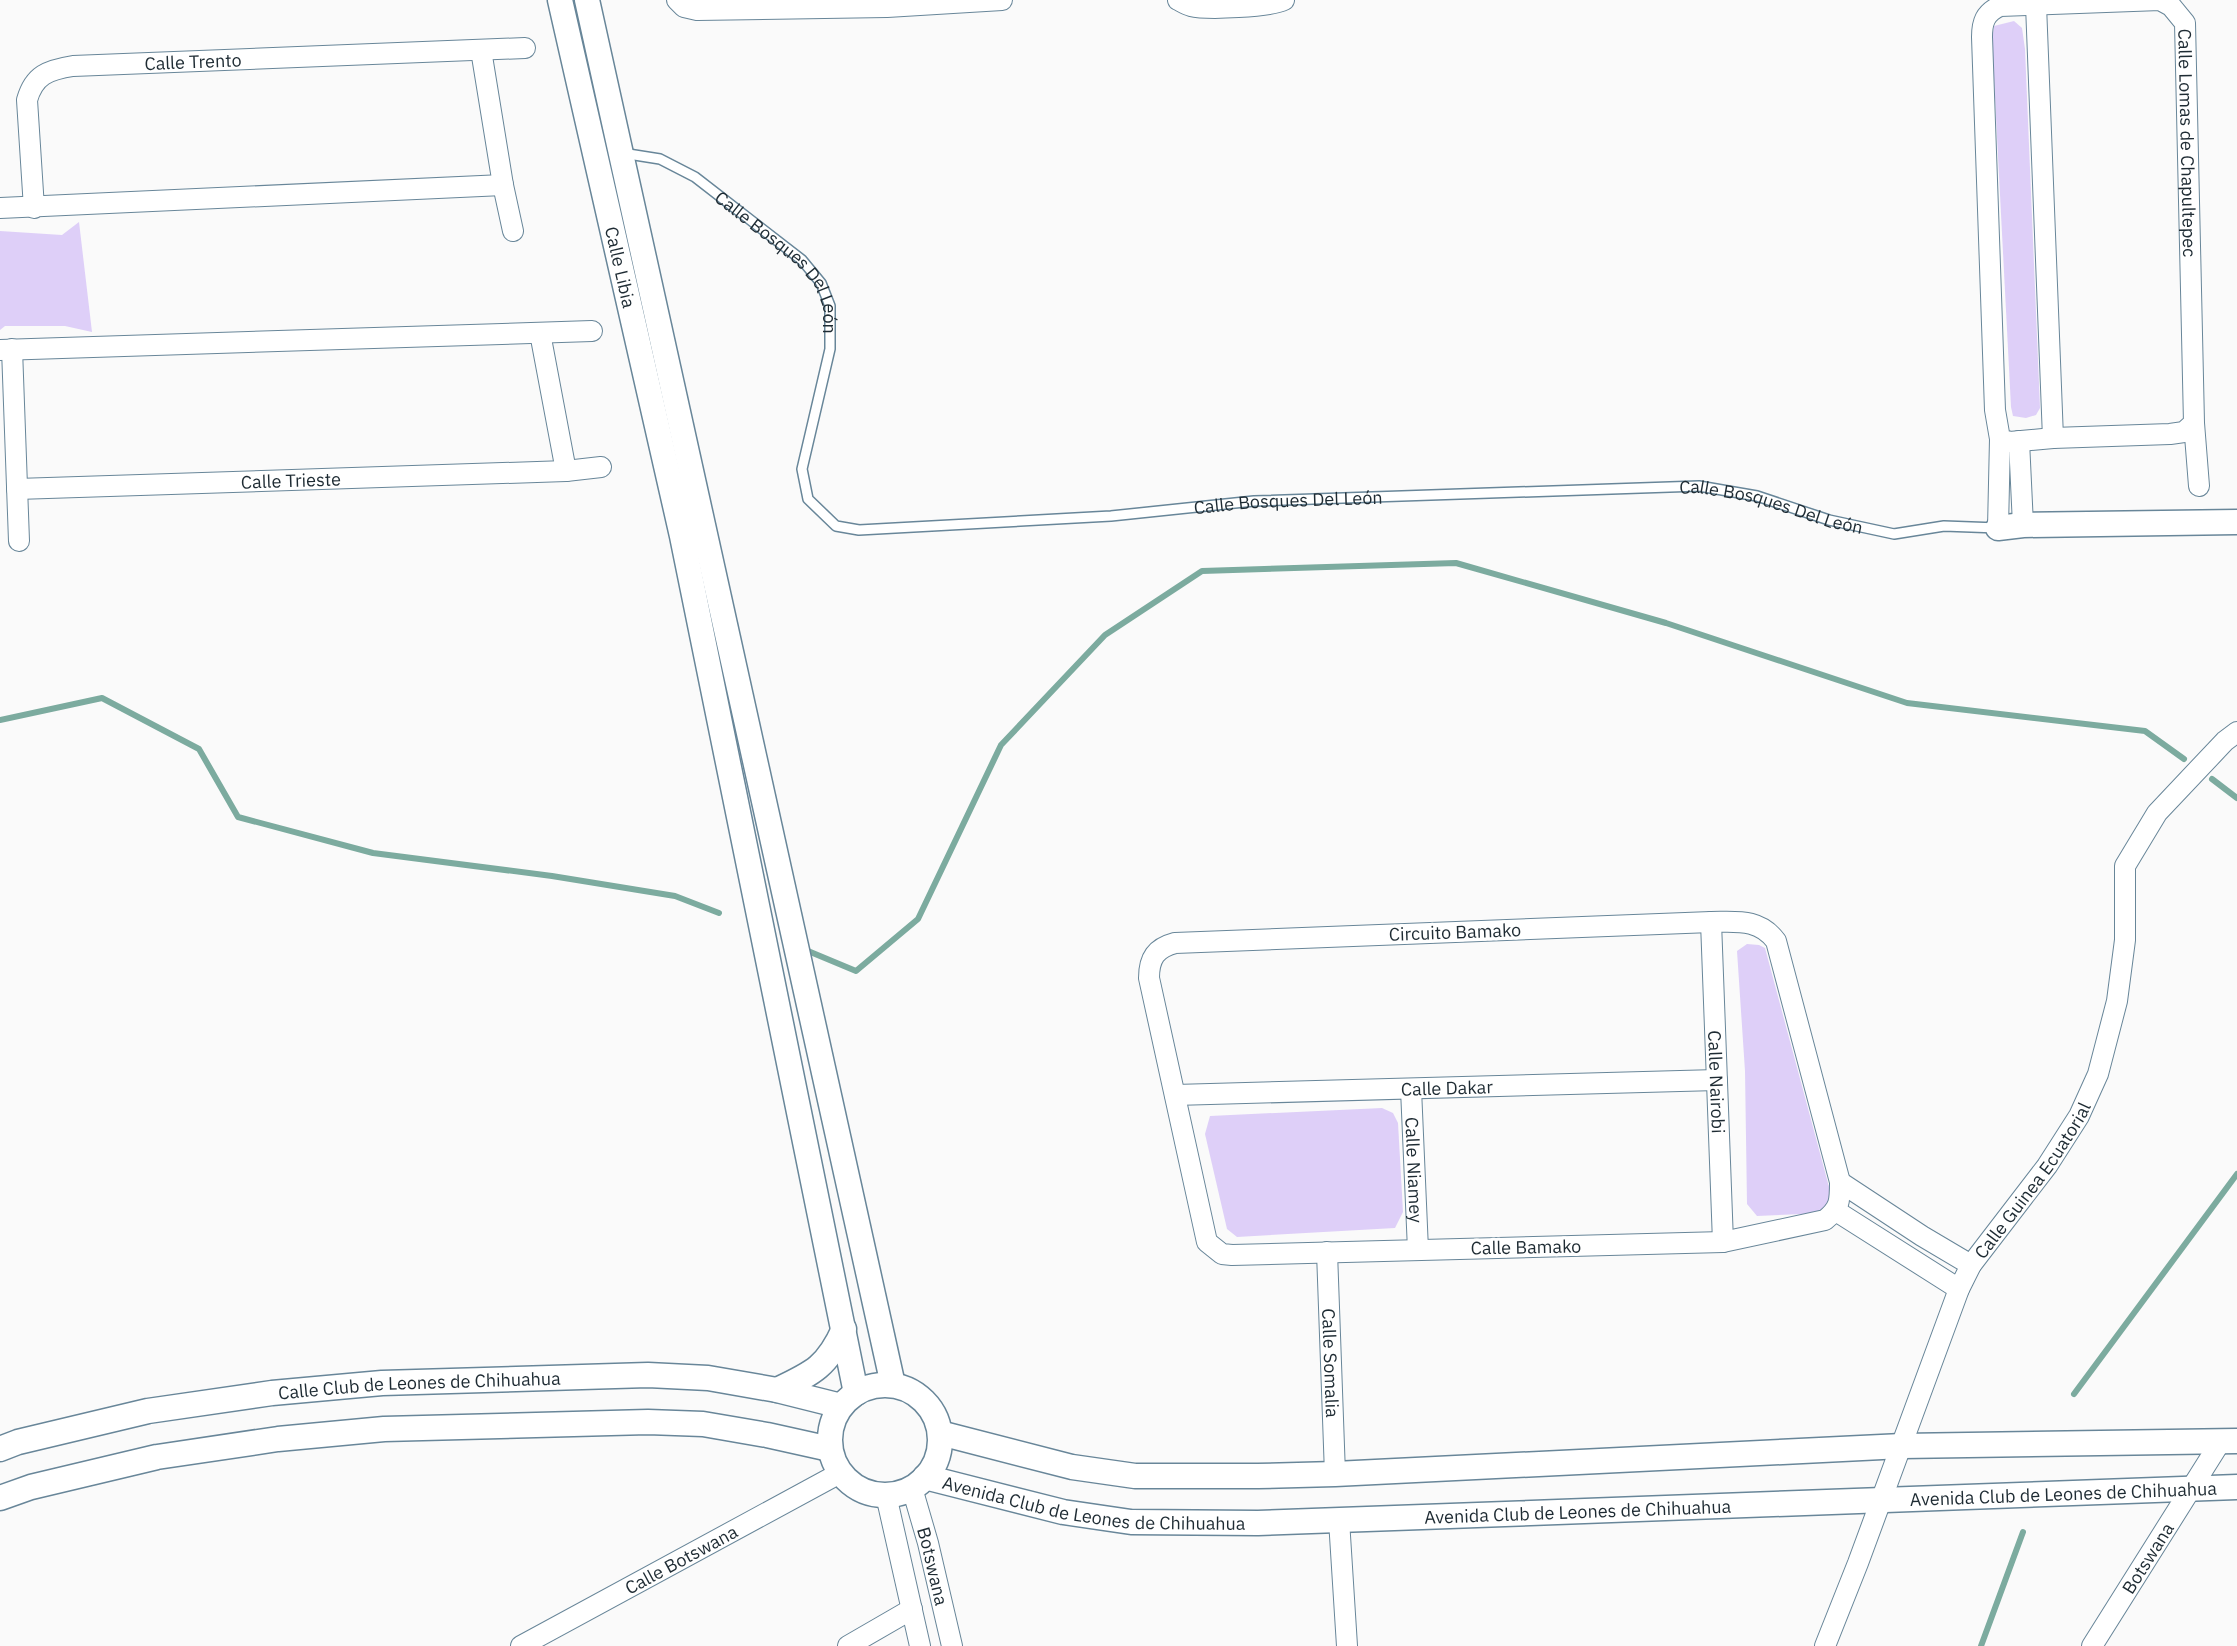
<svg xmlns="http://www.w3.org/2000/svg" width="2237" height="1646" font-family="'IBM Plex Sans',sans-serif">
<rect width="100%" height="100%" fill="#fafafa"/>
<!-- green -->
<g fill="#decff8">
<polygon points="2014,21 2022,28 2025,49 2040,408 2036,415 2026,418 2013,416 2011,407 1992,40 1994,26"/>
<polygon points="79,222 92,332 65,326 5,326 0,330 0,231 62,235"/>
<polygon points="1747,944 1759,945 1765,948 1832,1198 1826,1213 1757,1216 1747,1204 1745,1071 1737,951"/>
<polygon points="1382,1108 1393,1113 1398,1123 1403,1212 1395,1228 1237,1237 1227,1229 1205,1134 1210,1116"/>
</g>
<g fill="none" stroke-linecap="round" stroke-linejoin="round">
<!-- stream -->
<g stroke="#7cab9f" stroke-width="6">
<polyline points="0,720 102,698 199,749 238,817 373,853 552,876 675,896 719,913"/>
<polyline points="2212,779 2237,798"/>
<polyline points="808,951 856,971 918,919 1001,745 1105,635 1202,571 1456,563 1666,623 1907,703 2145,731 2184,759"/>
<polyline points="2074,1394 2237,1174"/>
<polyline points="1981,1646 2023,1532"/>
</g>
<defs>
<g id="service">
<path id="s1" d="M622,153L660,159L695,177L802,260L821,283L830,306V349L802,469L808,499L836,526L859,530L1111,516L1254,501L1699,486L1757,496L1829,520L1894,534L1944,526L1998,528"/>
</g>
<g id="minor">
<polyline points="677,0 684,7 697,10 887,7 1002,0"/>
<path d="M1178,0C1182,2 1187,5 1191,6C1207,10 1270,7 1284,0"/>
<polyline points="2036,5 2053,438"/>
<polyline points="481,50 503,185 513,231"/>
<polyline points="0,208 503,185"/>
<path id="s2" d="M34,208L27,100C34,75 48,70 73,66L525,48"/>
<polyline points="540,333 566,471"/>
<polyline points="12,349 19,541"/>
<polyline points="0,350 592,331"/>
<path id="s3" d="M2194,423L2184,432L2170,434L2053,438L2010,442L2000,439L1995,410L1982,37C1982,22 1985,13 2000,6L2160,0L2171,6L2185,23L2194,423L2199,486"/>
<polyline points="2019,441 2023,525"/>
<path id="s4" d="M17,489L566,471L601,467"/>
<polyline points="1998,528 2000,439"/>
<path d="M1711,922C1736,922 1759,918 1776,941L1840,1182C1840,1201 1840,1208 1825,1220L1723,1242L1232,1255L1222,1254L1207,1242L1149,978C1149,958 1156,948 1175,943Z"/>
<path id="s5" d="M1711,922L1723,1242"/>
<path id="s6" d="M1411,1089L1418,1250"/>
<path id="s7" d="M1175,1095L1717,1080"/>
<polyline points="1840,1182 1922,1236 1971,1265"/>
<polyline points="1836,1211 1959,1289"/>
<path id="s8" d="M1327,1252L1335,1474"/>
<path id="s9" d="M912,1488L928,1543L952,1646"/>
<polyline points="886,1495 920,1646"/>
<polyline points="1339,1520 1347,1646"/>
<path id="s10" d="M521,1646L840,1473"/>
<polyline points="848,1646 912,1609"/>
<path id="s11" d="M1825,1646L1858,1563L1959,1289L1971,1265L2047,1166L2079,1116L2098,1074L2117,1001L2125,940V866L2157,813L2225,741L2237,732"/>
<path id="s12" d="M2092,1646L2221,1441"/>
</g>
<g id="tertiary">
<path id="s13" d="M560,0L682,536L856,1393"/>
<polyline points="587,0 893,1385"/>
<polyline points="1998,528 2023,525 2237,522"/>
<circle cx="885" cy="1440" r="55"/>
<path d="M777,1390C813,1373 827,1367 844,1329"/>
<polyline points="940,1433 1072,1467 1135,1476 1258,1476 1335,1474 1902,1446 2237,1441"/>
<path id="s14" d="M0,1449L18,1442L148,1411L272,1393L382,1383L648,1375L708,1378L777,1390L841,1406"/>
<path id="s15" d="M925,1477L1063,1512L1131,1522L1258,1523L2237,1487"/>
<polyline points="0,1498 31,1487 157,1457 278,1439 384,1429 648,1422 703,1424 767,1435 830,1449"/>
</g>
</defs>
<!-- service casing -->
<use href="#service" stroke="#688699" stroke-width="12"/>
<!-- minor casing -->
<use href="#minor" stroke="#688699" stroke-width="22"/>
<!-- tertiary casing -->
<use href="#tertiary" stroke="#688699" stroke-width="27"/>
<!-- service -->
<use href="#service" stroke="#fff" stroke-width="9"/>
<!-- minor -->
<use href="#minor" stroke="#fff" stroke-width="20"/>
<!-- tertiary -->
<use href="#tertiary" stroke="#fff" stroke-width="24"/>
</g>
<g text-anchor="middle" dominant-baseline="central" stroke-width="6" stroke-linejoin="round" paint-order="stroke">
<!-- street labels -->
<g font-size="18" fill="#1e2b33" stroke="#fff">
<text stroke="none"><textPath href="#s2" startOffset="290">Calle Trento</textPath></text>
<text stroke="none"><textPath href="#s3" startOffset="954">Calle Lomas de Chapultepec</textPath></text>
<text stroke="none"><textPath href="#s1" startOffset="201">Calle Bosques Del León</textPath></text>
<text stroke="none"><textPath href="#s13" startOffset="274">Calle Libia</textPath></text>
<text stroke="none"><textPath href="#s4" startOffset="274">Calle Trieste</textPath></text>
<text stroke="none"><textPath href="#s1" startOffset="957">Calle Bosques Del León</textPath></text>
<text stroke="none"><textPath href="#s1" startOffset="1443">Calle Bosques Del León</textPath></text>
<text transform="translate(1455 932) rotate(-2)">Circuito Bamako</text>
<text stroke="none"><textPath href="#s5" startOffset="160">Calle Nairobi</textPath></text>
<text stroke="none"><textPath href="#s7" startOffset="272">Calle Dakar</textPath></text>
<text stroke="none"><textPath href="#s6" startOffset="81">Calle Niamey</textPath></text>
<text stroke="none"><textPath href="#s11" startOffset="513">Calle Guinea Ecuatorial</textPath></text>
<text transform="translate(1526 1247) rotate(-1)">Calle Bamako</text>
<text stroke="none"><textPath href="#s8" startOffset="111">Calle Somalia</textPath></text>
<text stroke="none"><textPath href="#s14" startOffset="426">Calle Club de Leones de Chihuahua</textPath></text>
<text stroke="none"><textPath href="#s15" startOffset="1144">Avenida Club de Leones de Chihuahua</textPath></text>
<text stroke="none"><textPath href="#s15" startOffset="172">Avenida Club de Leones de Chihuahua</textPath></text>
<text stroke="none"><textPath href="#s15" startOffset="658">Avenida Club de Leones de Chihuahua</textPath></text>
<text stroke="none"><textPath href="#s10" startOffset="182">Calle Botswana</textPath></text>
<text stroke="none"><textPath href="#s12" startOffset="104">Botswana</textPath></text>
<text stroke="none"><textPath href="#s9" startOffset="81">Botswana</textPath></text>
</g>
</g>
</svg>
